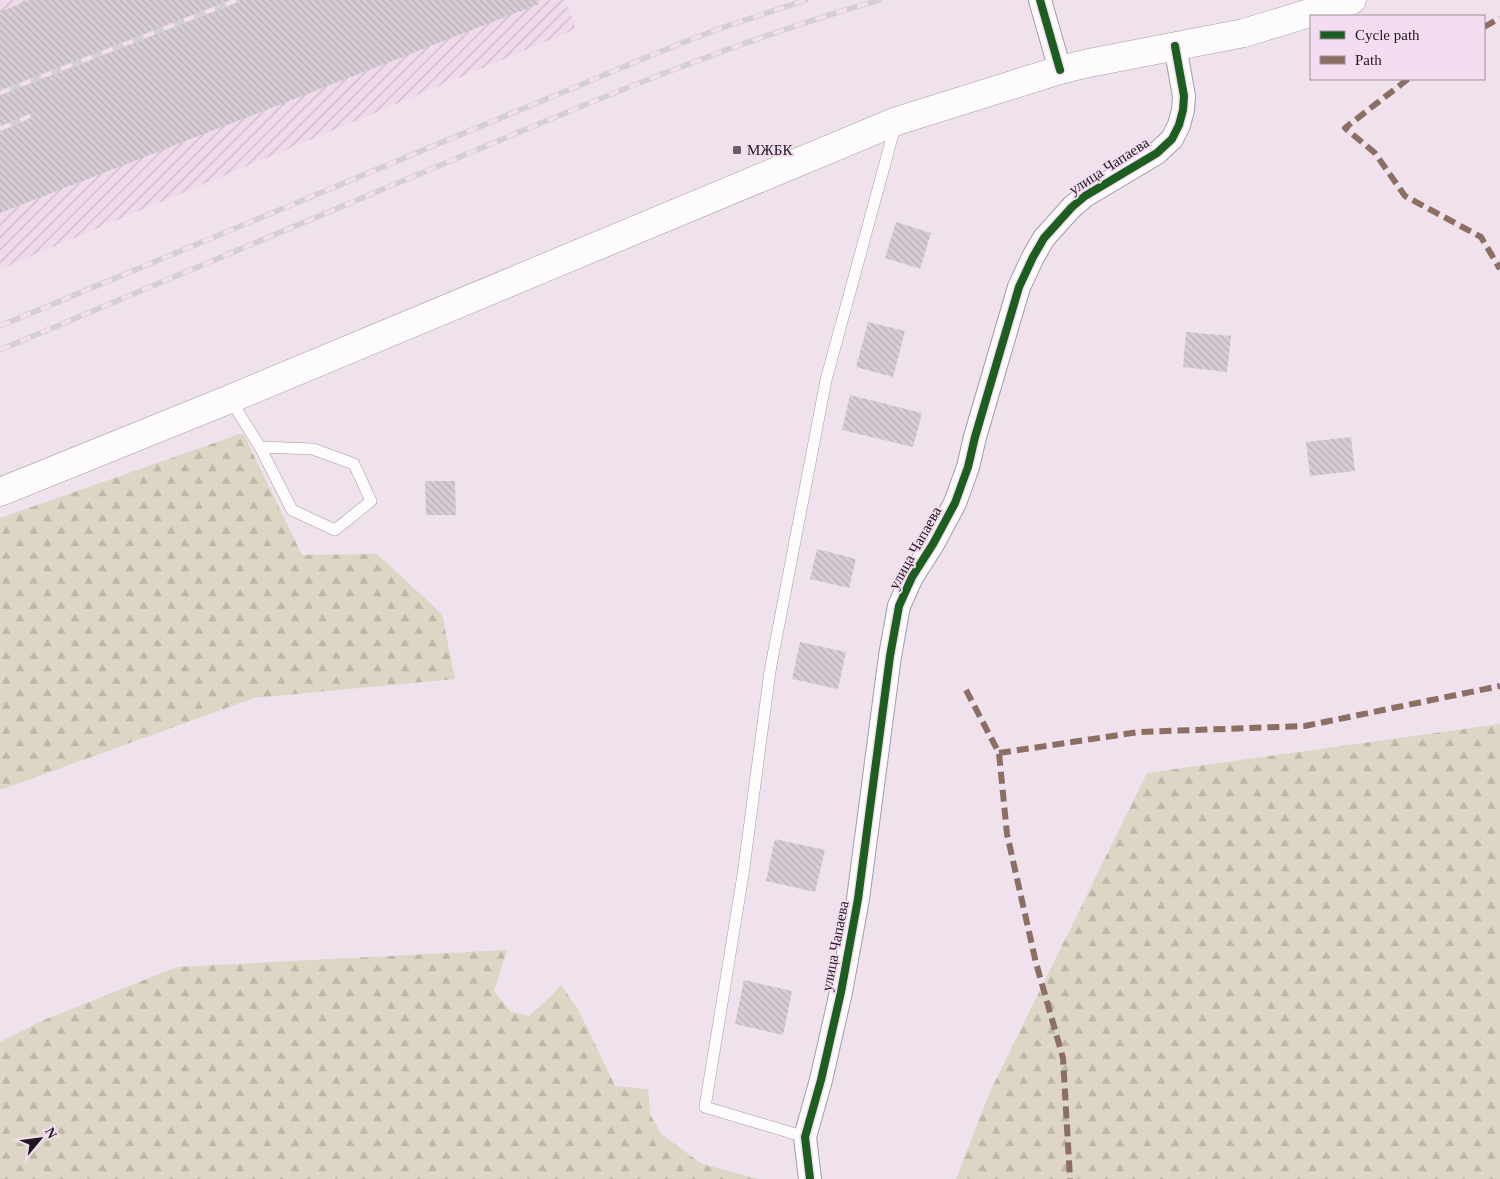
<svg xmlns="http://www.w3.org/2000/svg" width="1500" height="1179" font-family="Georgia,serif">
<defs>
<pattern id="industrial-furrows" width="10" height="10" patternUnits="userSpaceOnUse" patternTransform="scale(1.25)"><rect width="10" height="10" fill="#efdaeb"/><path d="M-1 1l2-2M0 10L10 0M9 11l2-2" fill="none" stroke="#cdbac9"/></pattern>
<pattern id="forest-firs" width="22" height="20" patternUnits="userSpaceOnUse" patternTransform="scale(1.25)"><rect width="22" height="20" fill="#ddd6c4"/><path d="M5 1l3.5 6h-7zM16 11l3.5 6h-7z" fill="#bdb7a8"/></pattern>
<pattern id="building-back-hatch" width="6" height="6" patternUnits="userSpaceOnUse" patternTransform="scale(1.25)"><rect width="6" height="6" fill="#d5ccd4"/><path d="M-1 5l2 2M0 0l6 6M5-1l2 2" fill="none" stroke="#b7afb6"/></pattern>
</defs>
<rect width="100%" height="100%" fill="#efe2ec"/>
<!-- industrial -->
<polygon fill="url(#industrial-furrows)" points="0,0 565,0 576,29 0,269"/>
<!-- forest -->
<g fill="url(#forest-firs)">
<polygon points="243,433 302,555 377,554 442,614 455,679 254,698 0,790 0,518"/>
<polygon points="1500,724 1500,1179 956,1179 989,1094 1147,773"/>
<polygon points="507,950 494,991 511,1012 529,1016 550,997 561,985 578,1009 615,1086 648,1089 650,1114 661,1134 702,1164 758,1179 0,1179 0,1042 44,1020 177,967"/>
</g>
<!-- building -->
<g fill="url(#building-back-hatch)">
<polygon points="30,0 537,0 539,4 0,213 0,12"/>
<polygon points="896,222 931,233 920,269 885,258"/>
<polygon points="868,322 905,331 893,377 856,367"/>
<polygon points="1186,332 1231,336 1227,372 1183,367"/>
<polygon points="850,395 922,413 913,447 842,430"/>
<polygon points="1351,437 1355,471 1310,476 1306,442"/>
<polygon points="425,481 455,481 456,515 426,515"/>
<polygon points="817,549 856,559 849,588 810,579"/>
<polygon points="800,642 846,652 838,689 792,679"/>
<polygon points="775,839 825,850 815,892 766,881"/>
<polygon points="744,980 792,991 783,1035 735,1024"/>
</g>
<g fill="none" stroke-linecap="round" stroke-linejoin="round">
<defs>
<g id="service">
<polyline points="230,399 260,447 292,510 335,530 371,501 354,464 313,449 260,447"/>
<polyline points="805,1137 705,1107 743,875 770,671 826,380 896,123"/>
</g>
<g id="minor">
<polyline points="1040,0 1060,70"/>
<polyline points="810,1179 805,1137 821,1080 841,992 858,899 890,656 899,606 912,577 933,544 955,503 968,467 975,437 1019,287 1033,257 1044,238 1072,207 1085,196 1157,153 1172,139 1179,125 1183,110 1184,96 1175,46"/>
</g>
<polyline id="tertiary" points="1060,70 1089,63 1244,33 1352,0"/>
<polyline id="secondary" points="0,492 230,399 897,121 1060,70"/>
</defs>
<!-- service casing -->
<use href="#service" stroke="#a59ca3" stroke-width="12"/>
<!-- minor casing -->
<use href="#minor" stroke="#a59ca3" stroke-width="24"/>
<!-- tertiary casing -->
<use href="#tertiary" stroke="#a59ca3" stroke-width="29"/>
<!-- secondary casing -->
<use href="#secondary" stroke="#a59ca3" stroke-width="29"/>
<!-- service -->
<use href="#service" stroke="#fdfbfc" stroke-width="11"/>
<!-- minor -->
<use href="#minor" stroke="#fdfbfc" stroke-width="22"/>
<!-- tertiary -->
<use href="#tertiary" stroke="#fdfbfc" stroke-width="28"/>
<!-- secondary -->
<use href="#secondary" stroke="#fdfbfc" stroke-width="28"/>
<defs>
<g id="rail">
<polyline points="0,93 237,0"/>
<polyline points="0,129 30,116"/>
<polyline points="0,326 657,53 715,30 806,0"/>
<path d="M0,350C148,288 295,226 443,164C586,104 729,43 879,0"/>
</g>
</defs>
<!-- rail casing -->
<use href="#rail" stroke="#d3cfd2" stroke-width="5.5"/>
<!-- rail -->
<use href="#rail" stroke="#f4ddf0" stroke-width="4" stroke-dasharray="11" stroke-linecap="butt"/>
<!-- quiet -->
<g stroke="#8d6e63" stroke-width="6" stroke-dasharray="12 6" stroke-linecap="butt">
<polyline points="1484,27 1500,18"/>
<polyline points="1408,79 1345,128 1375,153 1405,196 1481,237 1500,269"/>
<polyline points="966,690 999,753 1007,834 1036,963 1063,1058 1070,1179"/>
<polyline points="999,753 1139,732 1305,726 1500,686"/>
</g>
<defs>
<g id="cycleway">
<polyline points="1040,0 1060,70"/>
<polyline points="810,1179 805,1137 821,1080 841,992 858,899 890,656 899,606 912,577 933,544 955,503 968,467 975,437 1019,287 1033,257 1044,238 1072,207 1085,196 1157,153 1172,139 1179,125 1183,110 1184,96 1175,46"/>
</g>
</defs>
<!-- cycleway casing -->
<use href="#cycleway" stroke="#f4ddf0" stroke-width="11"/>
<!-- cycleway -->
<use href="#cycleway" stroke="#1b5e20" stroke-width="8"/>
</g>
<!-- markers -->
<rect fill="#685f67" stroke="#f4ddf0" stroke-width="2" x="732" y="145" width="10" height="10" rx="2.5"/>
<g text-anchor="middle" dominant-baseline="central" stroke-width="4" stroke-linejoin="round" paint-order="stroke">
<!-- poi labels -->
<g font-size="15" fill="#20191f" stroke="#f4ddf0" text-anchor="start">
<text x="747" y="150">МЖБК</text>
</g>
<!-- street labels -->
<g font-size="15" fill="#20191f" stroke="#f4ddf0">
<text transform="translate(1109 166) rotate(-33)">улица Чапаева</text>
<text transform="translate(915 548) rotate(-61)">улица Чапаева</text>
<text transform="translate(835 946) rotate(-79)">улица Чапаева</text>
</g>
</g>
<!-- legend -->
<rect x="1310" y="15" width="175" height="65" fill="#f4ddf0" stroke="#9f8f9c"/>
<rect x="1320" y="31" width="25" height="8" fill="#1b5e20" stroke="#9f8f9c"/>
<text x="1355" y="40" font-size="15" fill="#20191f">Cycle path</text>
<rect x="1320" y="56" width="25" height="8" fill="#8d6e63" stroke="#9f8f9c"/>
<text x="1355" y="65" font-size="15" fill="#20191f">Path</text>
<!-- north arrow -->
<g transform="translate(40 1139) rotate(61)" stroke="#f4ddf0" stroke-width="4" paint-order="stroke">
<path d="M0-4L9 19L0 12L-9 19Z" fill="#20191f"/>
<text y="-8" font-size="14" font-weight="bold" text-anchor="middle" fill="#20191f">N</text>
</g>
</svg>
